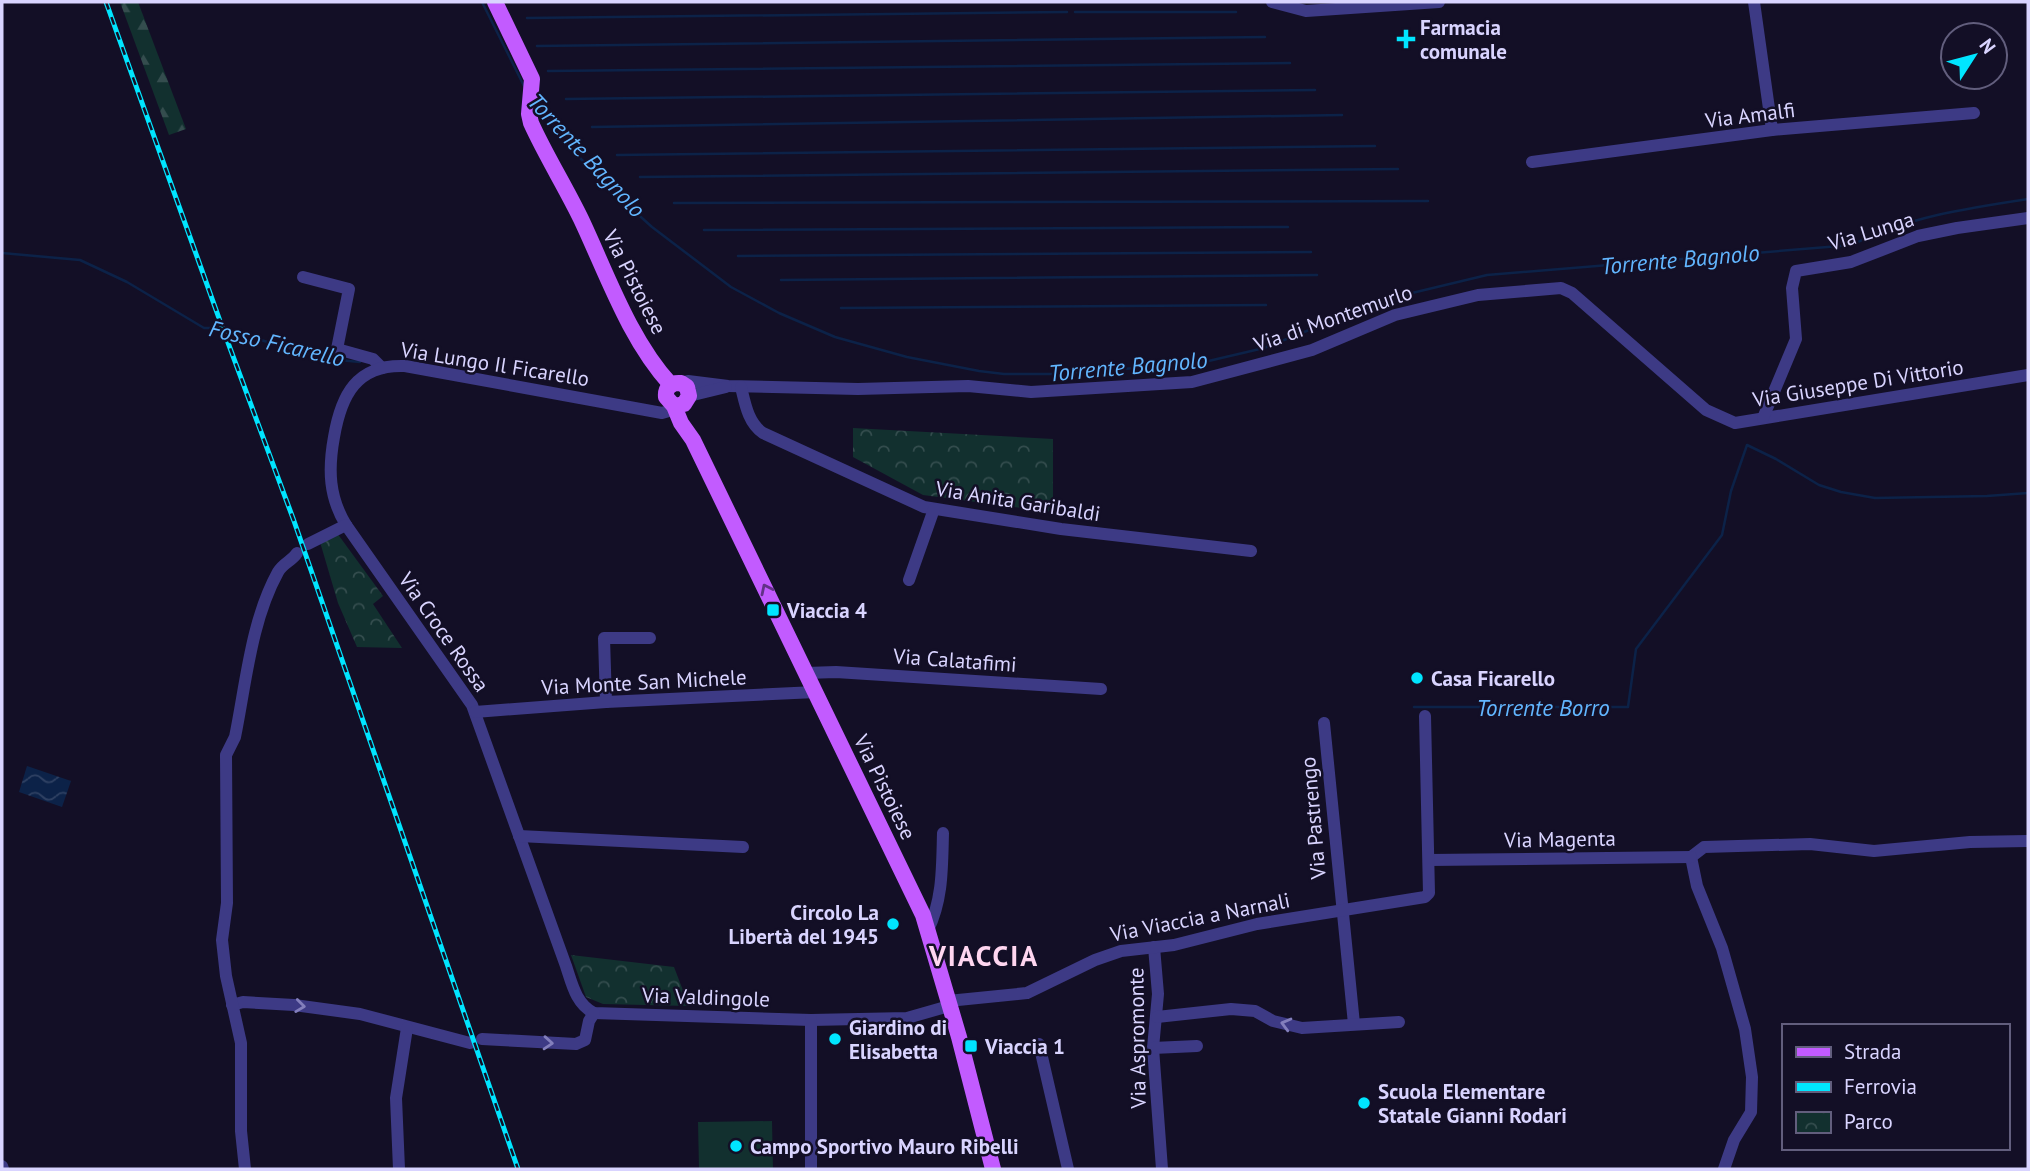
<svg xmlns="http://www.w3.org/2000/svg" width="2030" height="1171" font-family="'PT Sans',sans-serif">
<defs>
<pattern id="forest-firs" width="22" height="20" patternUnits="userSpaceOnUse" patternTransform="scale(1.75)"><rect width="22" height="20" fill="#12302f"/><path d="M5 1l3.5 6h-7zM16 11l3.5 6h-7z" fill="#344d4e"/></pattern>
<pattern id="park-crowns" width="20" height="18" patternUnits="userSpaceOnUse" patternTransform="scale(1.75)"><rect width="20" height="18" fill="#12302f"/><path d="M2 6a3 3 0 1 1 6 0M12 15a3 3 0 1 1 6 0" fill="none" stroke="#344d4e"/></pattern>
<pattern id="water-waves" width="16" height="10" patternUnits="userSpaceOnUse" patternTransform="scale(1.75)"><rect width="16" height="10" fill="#0c2248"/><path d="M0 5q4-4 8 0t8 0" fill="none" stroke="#2f4163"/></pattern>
</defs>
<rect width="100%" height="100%" fill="#130f26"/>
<!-- forest -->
<polygon fill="url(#forest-firs)" points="120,2 138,2 186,129 169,135"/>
<!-- park -->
<g fill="url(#park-crowns)">
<polygon points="853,428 1053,439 1053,512 923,495 853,457"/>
<polygon points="337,533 383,596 373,604 402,648 357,647 338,603 320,542"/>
<polygon points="571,955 674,967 689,1006 603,1004 586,997"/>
</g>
<!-- pitch -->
<polygon fill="#12302f" points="772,1121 773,1169 699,1169 698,1122"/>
<!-- water -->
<polygon fill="url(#water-waves)" points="27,766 71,781 62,807 19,792"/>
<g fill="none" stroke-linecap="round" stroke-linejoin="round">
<!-- stream -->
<g stroke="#0c2248" stroke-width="2.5">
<polyline points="482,2 525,88"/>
<polyline points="1075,12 1236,12"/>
<polyline points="527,18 1067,12"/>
<polyline points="537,46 1265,37"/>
<polyline points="548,71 1290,63"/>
<polyline points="566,99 1315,90"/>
<path d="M537,105L581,159L622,200L652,227L731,287L779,313L835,337L907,357L979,371L1004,374H1058L1200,363L1264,348L1387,299L1487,275L1852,245C1907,217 1968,208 2028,199"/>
<polyline points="592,127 1342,115"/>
<polyline points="617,155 1375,146"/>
<polyline points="640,177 1398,169"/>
<polyline points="674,203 1428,201"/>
<polyline points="704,230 1288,227"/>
<polyline points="2,253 80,260 127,282 204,328 218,328 328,359 360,362"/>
<polyline points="738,256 1311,252"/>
<polyline points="781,280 1317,275"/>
<polyline points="841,308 1266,305"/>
<polyline points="1414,707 1628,707 1636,649 1722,535 1731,491 1747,445 1776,459 1819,485 1841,492 1875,498 1987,496 2028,493"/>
</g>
<!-- minor -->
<g stroke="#3d3a85" stroke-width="12">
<polyline points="1272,2 1306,11 1439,2"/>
<polyline points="1754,2 1772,130"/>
<polyline points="1532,162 1772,130 1974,113"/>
<polyline points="303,277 349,289 337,349 373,359 382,368"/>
<polyline points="681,383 688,381 728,386 858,389 968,386 1031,392 1192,382 1312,350 1395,315 1478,295 1561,288 1572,293 1706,410 1735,423 2028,375"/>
<path d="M741,387C745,403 748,423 763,433L924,507L1061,529L1251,551"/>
<polyline points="689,396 726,387"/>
<path d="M674,406L669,411L662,413L405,366C356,364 341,396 334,437C328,470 329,497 346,525L472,705L566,966C572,984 576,1004 594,1013L811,1020L907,1018L949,1006"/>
<polyline points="1763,418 1796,339 1792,288 1796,271 1851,262 1918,236 1957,228 2028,218"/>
<polyline points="308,544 346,525"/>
<polyline points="909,580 934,509"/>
<polyline points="806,673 836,672 1101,689"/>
<polyline points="606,702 604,638 650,638"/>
<polyline points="475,712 606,702 816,692"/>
<polyline points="1324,723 1354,1024"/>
<polyline points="519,836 743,847"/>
<polyline points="1691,857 1704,847 1810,844 1874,851 1970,842 2028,841"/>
<polyline points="1691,857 1697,886 1722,948 1745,1029 1752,1077 1751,1112 1734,1140 1724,1169"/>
<polyline points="1429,860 1691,857"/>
<path d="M928,930C943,899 942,867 943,833"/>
<polyline points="1154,947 1158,994 1153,1048 1162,1169"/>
<polyline points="948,1001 1027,993 1095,960 1121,951 1174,945 1257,924 1425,897 1429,893 1425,716"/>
<polyline points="232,1005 243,1002 294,1005 360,1014 470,1043"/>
<polyline points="1157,1017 1231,1009 1255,1011 1273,1021 1302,1028 1399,1022"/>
<polyline points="811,1020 811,1169"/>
<polyline points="482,1039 576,1044 585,1040 589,1021 594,1013"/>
<polyline points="1039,1044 1068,1169"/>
<polyline points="1153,1048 1197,1046"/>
<polyline points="2,1166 3,1169"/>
<path d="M245,1169L241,1131V1043L226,976L222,940L227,903L226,755L235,737C246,683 251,621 278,572C283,563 292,561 297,553"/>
<polyline points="399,1169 396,1098 407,1028"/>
</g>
<!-- major -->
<g stroke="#c25bff" stroke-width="16">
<path d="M495,2L532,79L529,114L531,123C546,156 565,186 581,219C607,274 629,339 671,385"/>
<path d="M674,406L684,404L689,396L687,387L681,383C671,382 665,388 666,397L674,406L681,423L693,440L923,915L959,1037L993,1169"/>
</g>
<defs>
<polyline id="rail" points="106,2 220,321 294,521 518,1169"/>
</defs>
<!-- rail casing -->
<use href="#rail" stroke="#00e5ff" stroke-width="5"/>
<!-- rail -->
<use href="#rail" stroke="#130f26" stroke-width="2.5" stroke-dasharray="8" stroke-linecap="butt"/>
</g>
<!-- one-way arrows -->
<defs><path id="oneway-chevron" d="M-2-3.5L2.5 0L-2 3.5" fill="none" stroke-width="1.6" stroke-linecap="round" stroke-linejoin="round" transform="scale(1.75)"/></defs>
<use stroke="#623188" href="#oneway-chevron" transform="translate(766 589) rotate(-116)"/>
<g stroke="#837fbc">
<use href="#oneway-chevron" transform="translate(300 1006) rotate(7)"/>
<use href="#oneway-chevron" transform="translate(1286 1024) rotate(-165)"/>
<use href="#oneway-chevron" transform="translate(548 1043) rotate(4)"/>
</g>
<!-- markers -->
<g fill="#00e5ff" stroke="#130f26" stroke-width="2.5">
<path d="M1402.5 28.5h7v7h7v7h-7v7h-7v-7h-7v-7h7z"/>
<rect x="766" y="603" width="14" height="14" rx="3.5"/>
<circle cx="1417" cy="678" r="7"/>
<circle cx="893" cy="924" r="7"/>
<circle cx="835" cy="1039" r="7"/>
<rect x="964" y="1039" width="14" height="14" rx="3.5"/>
<circle cx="1364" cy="1103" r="7"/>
<circle cx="736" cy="1146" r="7"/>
</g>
<g text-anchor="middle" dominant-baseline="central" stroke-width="5" stroke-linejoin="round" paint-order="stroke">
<!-- poi labels -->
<g font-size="21" font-weight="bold" fill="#d9d4ff" stroke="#130f26" text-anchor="start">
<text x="1420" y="27">Farmacia<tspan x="1420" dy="24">comunale</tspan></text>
<text x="787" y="610">Viaccia 4</text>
<text x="1431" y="678">Casa Ficarello</text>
<text x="879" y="912" text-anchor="end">Circolo La<tspan x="879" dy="24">Libertà del 1945</tspan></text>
<text x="849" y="1027">Giardino di<tspan x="849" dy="24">Elisabetta</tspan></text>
<text x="985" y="1046">Viaccia 1</text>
<text x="1378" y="1091">Scuola Elementare<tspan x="1378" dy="24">Statale Gianni Rodari</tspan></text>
<text x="750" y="1146">Campo Sportivo Mauro Ribelli</text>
</g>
<!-- street labels -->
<g font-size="21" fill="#d9d4ff" stroke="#130f26">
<text transform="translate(1750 115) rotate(-7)">Via Amalfi</text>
<text transform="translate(1871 231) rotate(-17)">Via Lunga</text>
<text transform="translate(635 282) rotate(63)">Via Pistoiese</text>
<text transform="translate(1333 318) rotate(-19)">Via di Montemurlo</text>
<text transform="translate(495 364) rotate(9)">Via Lungo Il Ficarello</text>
<text transform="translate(1858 383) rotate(-9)">Via Giuseppe Di Vittorio</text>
<text transform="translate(1018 501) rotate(9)">Via Anita Garibaldi</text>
<text transform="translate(444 632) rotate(55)">Via Croce Rossa</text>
<text transform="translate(955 660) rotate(4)">Via Calatafimi</text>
<text transform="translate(644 682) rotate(-3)">Via Monte San Michele</text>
<text transform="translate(885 787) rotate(64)">Via Pistoiese</text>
<text transform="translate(1313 818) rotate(-95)">Via Pastrengo</text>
<text transform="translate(1560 839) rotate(-1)">Via Magenta</text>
<text transform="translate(1200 917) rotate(-11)">Via Viaccia a Narnali</text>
<text transform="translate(706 997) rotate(2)">Via Valdingole</text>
<text transform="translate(1137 1038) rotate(-91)">Via Aspromonte</text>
</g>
<!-- water labels -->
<g font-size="23" font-style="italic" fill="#62b6ff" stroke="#130f26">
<text transform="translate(587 155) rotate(47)">Torrente Bagnolo</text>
<text transform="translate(1680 259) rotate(-5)">Torrente Bagnolo</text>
<text transform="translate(277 343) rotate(13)">Fosso Ficarello</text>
<text transform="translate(1128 366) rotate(-5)">Torrente Bagnolo</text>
<text x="1543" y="707">Torrente Borro</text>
</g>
<!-- district labels -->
<g font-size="28" font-weight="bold" letter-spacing="2" fill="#ffd6f0" stroke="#130f26">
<text x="984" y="955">VIACCIA</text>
</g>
</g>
<!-- border -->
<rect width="2030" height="1171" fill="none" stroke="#d9d4ff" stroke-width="7"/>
<!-- legend -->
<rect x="1782" y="1024" width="228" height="126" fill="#130f26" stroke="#625e7d" stroke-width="2"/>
<rect x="1796" y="1047" width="35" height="10" fill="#c25bff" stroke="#625e7d" stroke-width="2"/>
<text x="1844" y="1059" font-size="21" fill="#d9d4ff">Strada</text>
<rect x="1796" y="1082" width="35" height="10" fill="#00e5ff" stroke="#625e7d" stroke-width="2"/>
<text x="1844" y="1094" font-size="21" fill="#d9d4ff">Ferrovia</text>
<rect x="1796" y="1112" width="35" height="21" fill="url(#park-crowns)" stroke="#625e7d" stroke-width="2"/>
<text x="1844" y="1129" font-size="21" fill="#d9d4ff">Parco</text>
<!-- north arrow -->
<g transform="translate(1974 56) rotate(54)"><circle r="33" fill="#130f26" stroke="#625e7d" stroke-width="2"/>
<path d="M0-5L12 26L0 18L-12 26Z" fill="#00e5ff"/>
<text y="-10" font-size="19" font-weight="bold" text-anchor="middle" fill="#d9d4ff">N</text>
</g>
</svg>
